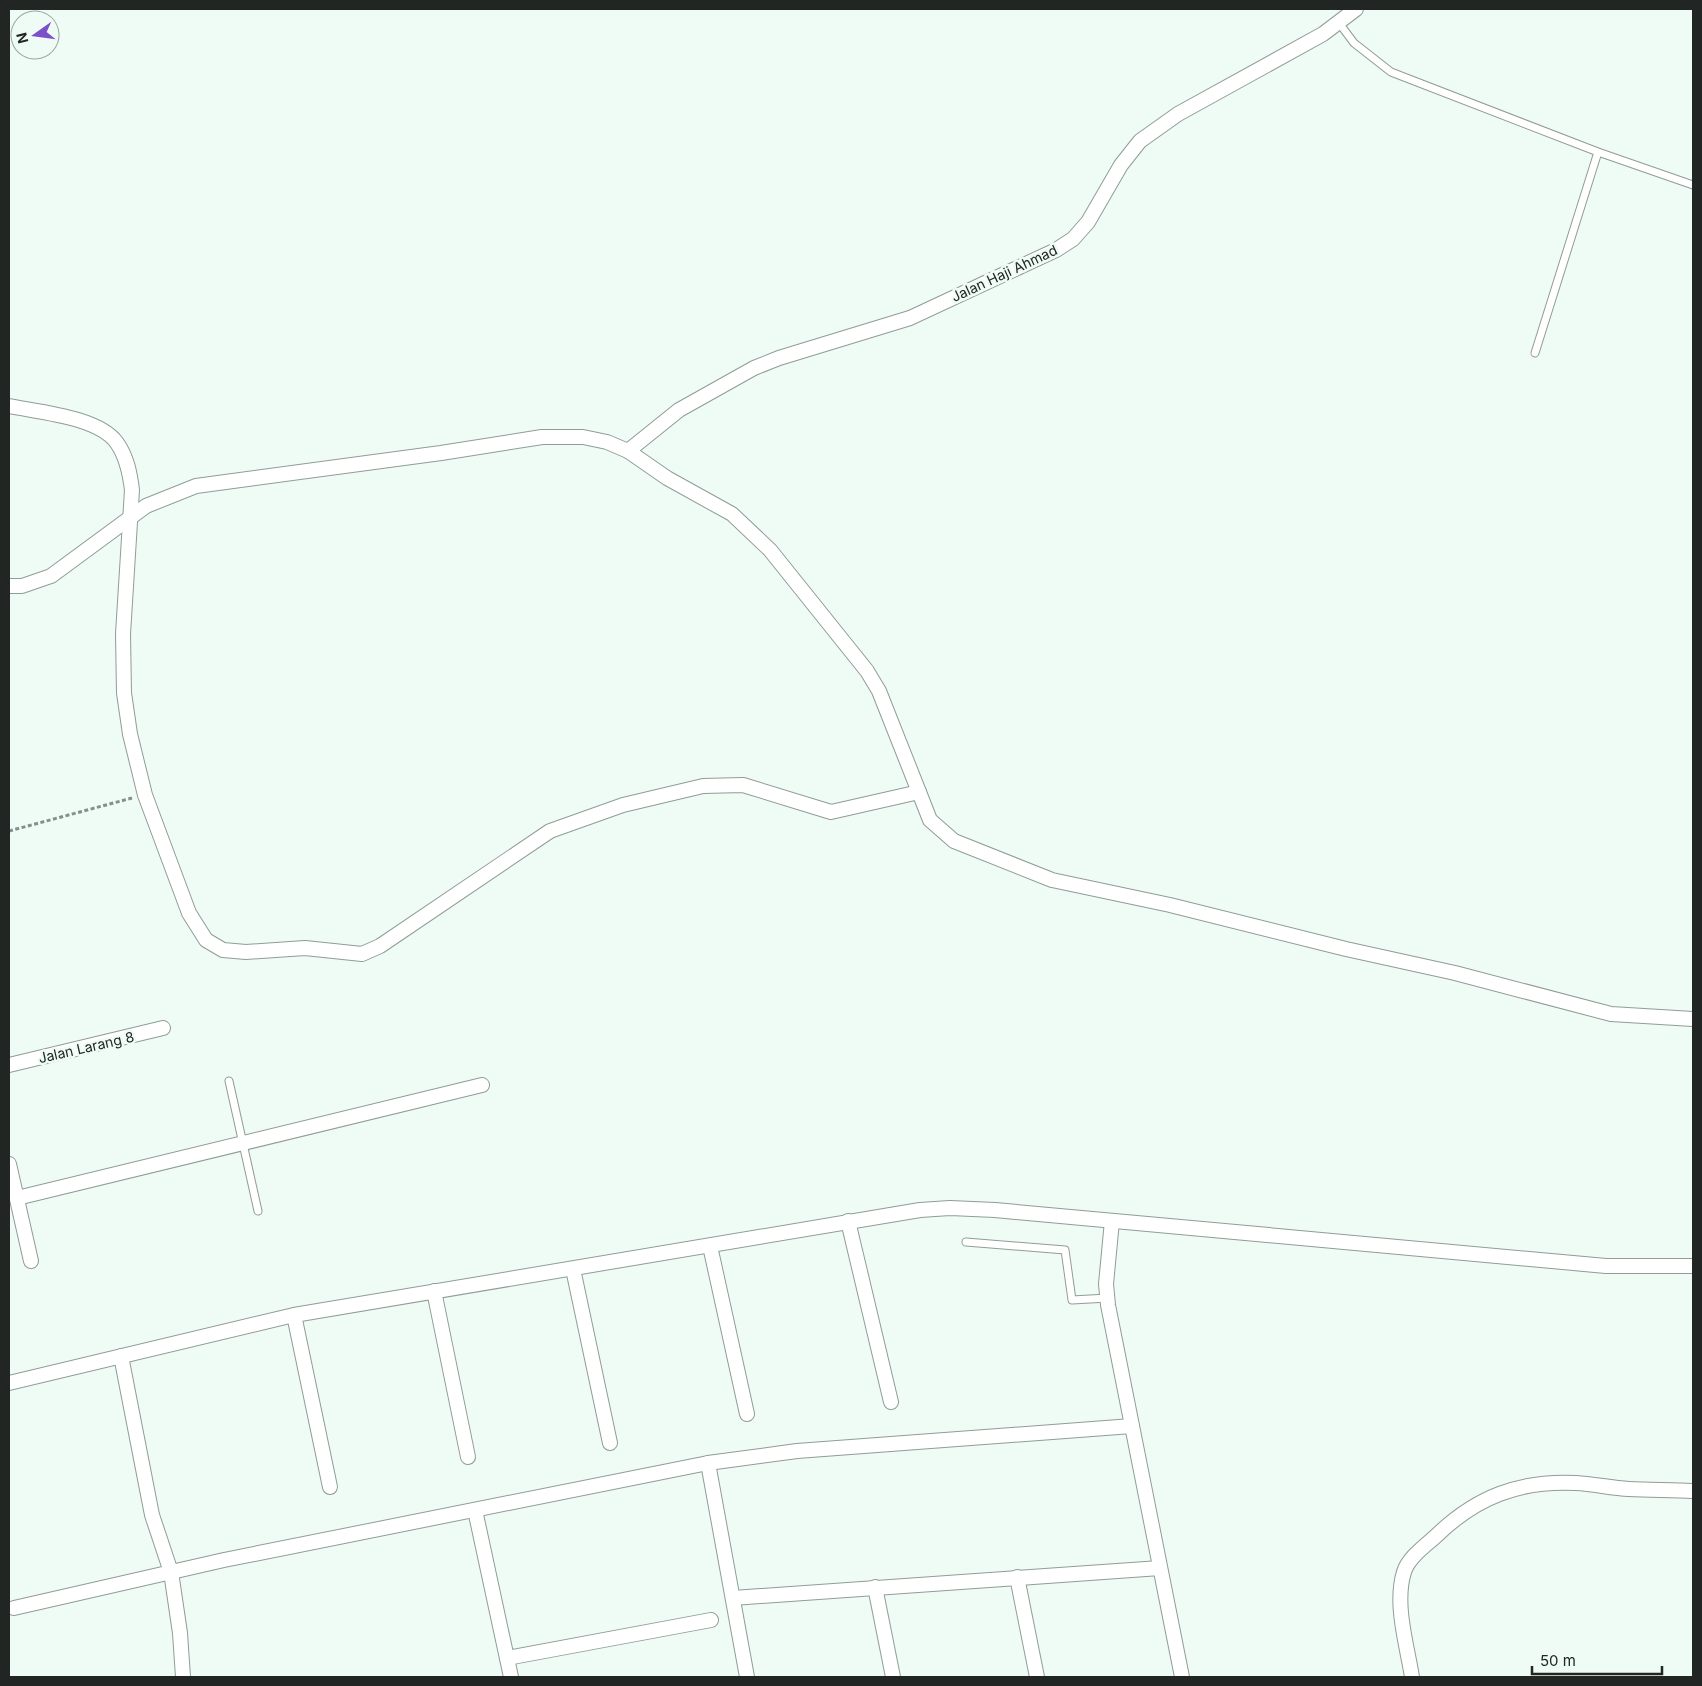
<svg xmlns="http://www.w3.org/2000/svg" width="1702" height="1686" font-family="Inter,sans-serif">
<rect width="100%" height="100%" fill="#effbf5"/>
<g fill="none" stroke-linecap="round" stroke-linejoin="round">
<defs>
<g id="lane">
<polyline points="1339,23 1354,43 1391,72 1598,152 1693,185"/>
<polyline points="1535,353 1598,152"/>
<polyline points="229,1081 258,1211"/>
<polyline points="966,1242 1065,1250 1072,1300 1108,1298"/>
</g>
<g id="street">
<path d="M9,406C38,412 99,417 117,443C127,457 130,474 132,490L123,634L124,693L130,734L145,795L189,913L206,940L223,950L246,952L305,948L362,954L380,946L550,831L623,805L703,786L743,785L831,812L919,792L930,820L954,841L1052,880L1170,905L1346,949L1455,973L1611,1014L1693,1019"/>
<polyline points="628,451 679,410 754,368 779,358 910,318 1056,250 1073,239 1088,222 1121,165 1140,141 1178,114 1323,34 1356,9"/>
<polyline points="9,586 22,586 51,576 146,506 196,486 441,453 542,437 583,437 607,442 628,451 667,478 732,514 770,550 867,671 879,691 919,792"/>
<polyline points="9,1065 163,1028"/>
<polyline points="9,1164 31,1261"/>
<polyline points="17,1198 482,1085"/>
<polyline points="848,1221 891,1402"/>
<polyline points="1112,1221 1106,1284 1108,1305 1182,1677"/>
<polyline points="710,1246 747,1414"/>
<polyline points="573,1269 610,1443"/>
<polyline points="434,1291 468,1457"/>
<polyline points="294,1315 330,1487"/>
<polyline points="121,1356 152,1515 171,1572 180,1633 183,1677"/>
<polyline points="9,1383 294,1315 920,1210 950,1208 995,1210 1606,1266 1693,1266"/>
<polyline points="708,1463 747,1677"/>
<polyline points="475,1510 511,1677"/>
<polyline points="1017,1577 1037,1677"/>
<polyline points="875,1587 893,1677"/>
<polyline points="733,1598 1160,1568"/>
<polyline points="14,1608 224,1560 708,1463 797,1451 1132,1426"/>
<polyline points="507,1658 711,1620"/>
<path d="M1412,1677C1407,1645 1394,1604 1404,1572C1408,1558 1425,1546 1436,1536C1476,1497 1520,1480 1576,1483C1594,1484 1611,1488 1629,1489C1650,1490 1672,1490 1693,1491"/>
</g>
</defs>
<!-- lane casing -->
<use href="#lane" stroke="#919c97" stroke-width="9"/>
<!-- street casing -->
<use href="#street" stroke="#919c97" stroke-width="16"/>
<!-- path -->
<polyline stroke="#878f8b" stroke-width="3" stroke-dasharray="4 2.5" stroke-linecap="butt" points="9,831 132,798"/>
<!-- lane -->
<use href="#lane" stroke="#fff" stroke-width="7"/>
<!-- street -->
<use href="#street" stroke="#fff" stroke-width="14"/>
</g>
<g text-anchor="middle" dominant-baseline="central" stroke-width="5" stroke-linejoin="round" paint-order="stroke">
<!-- street labels -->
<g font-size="14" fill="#212523" stroke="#effbf5">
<text transform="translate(1004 273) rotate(-25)">Jalan Haji Ahmad</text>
<text transform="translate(86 1047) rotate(-13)">Jalan Larang 8</text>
</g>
</g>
<!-- border -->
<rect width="1702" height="1686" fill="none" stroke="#212523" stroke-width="20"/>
<!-- north arrow -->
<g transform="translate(35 35) rotate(256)"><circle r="24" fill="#effbf5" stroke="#9da5a1"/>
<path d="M0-4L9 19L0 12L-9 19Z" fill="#7c50c9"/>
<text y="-8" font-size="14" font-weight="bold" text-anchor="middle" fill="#212523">N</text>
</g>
<!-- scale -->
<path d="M1532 1666v8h130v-8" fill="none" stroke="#212523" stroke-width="2.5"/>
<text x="1540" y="1666" font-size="15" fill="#212523" stroke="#effbf5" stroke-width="4" paint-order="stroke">50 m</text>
</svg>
